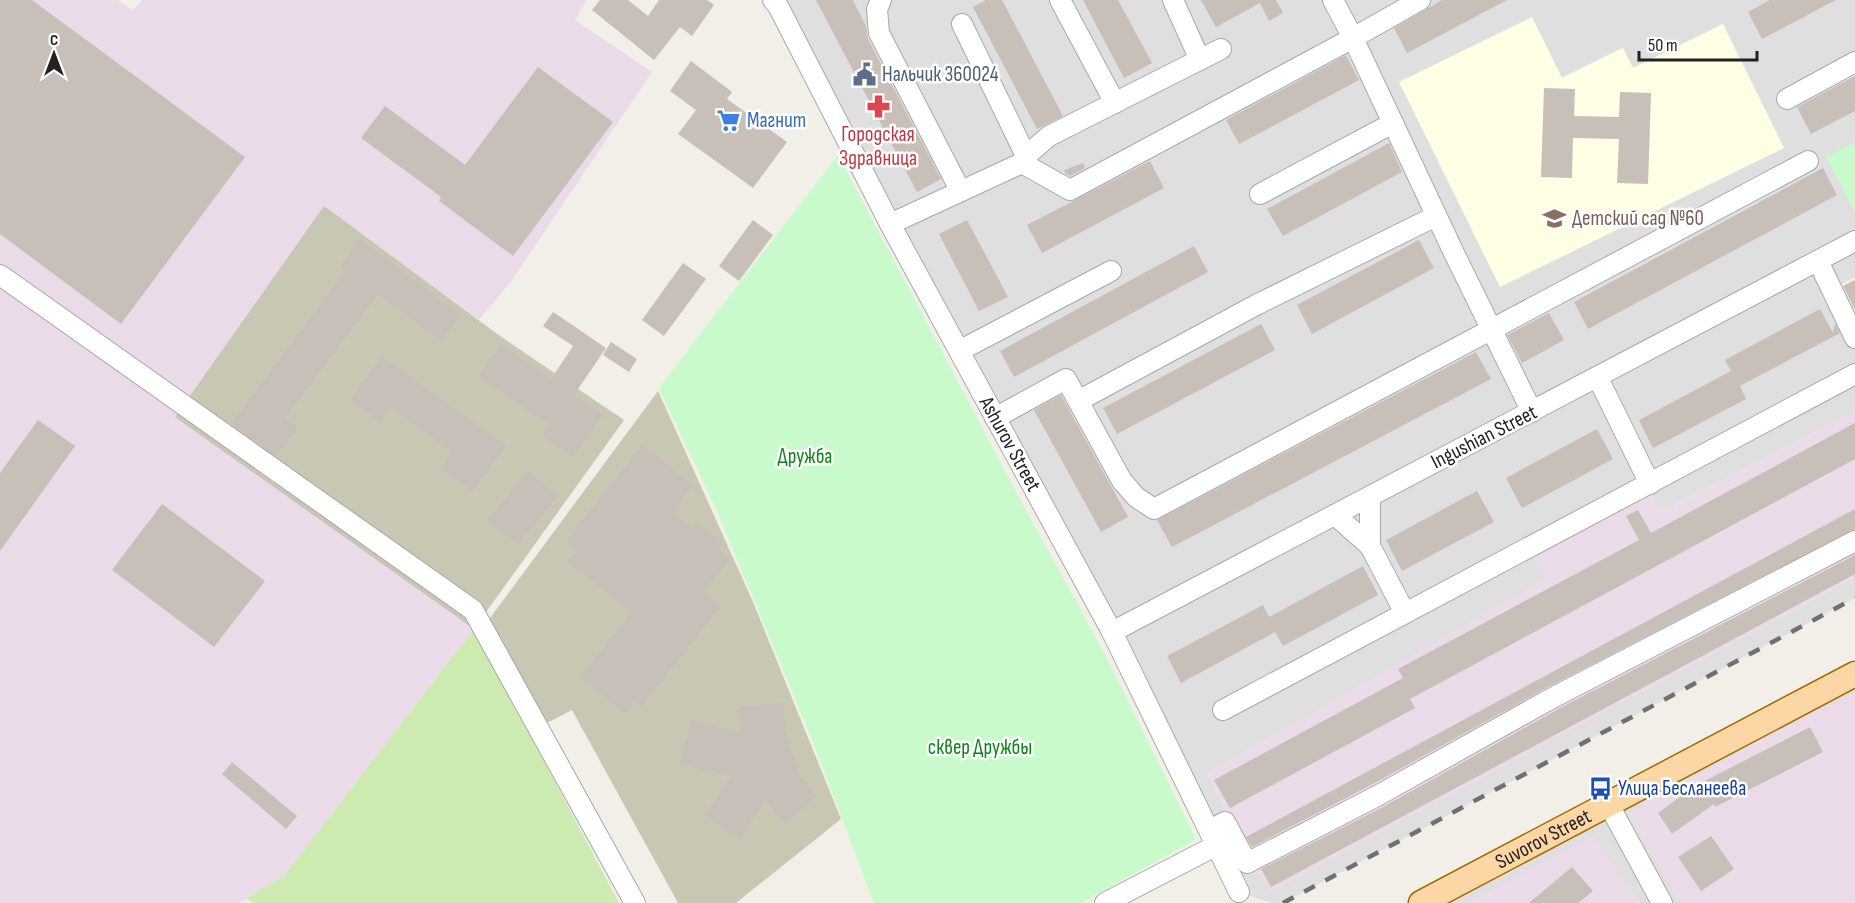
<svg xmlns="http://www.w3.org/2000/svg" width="1855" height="903" font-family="'Sofia Sans Condensed',sans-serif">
<rect width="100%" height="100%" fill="#f2efe9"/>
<!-- residential -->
<g fill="#e0dfdf" fill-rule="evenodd">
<path d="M773,0H1855V277L1834,288L1855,329V411L1664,511L1528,544L1545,579L1207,774L1239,836L1271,891L1855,577V598L1283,903H1271L1239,892ZM1622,48L1633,68L1500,287L1561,78Z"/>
<polygon points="1855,674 1855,690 1629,813 1681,903 1639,903 1593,837 1469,903 1421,903"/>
</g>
<!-- industrial -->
<g fill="#ebdbe8">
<polygon points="0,0 118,0 133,11 142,0 587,0 575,20 652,72 512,280 479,320 324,207 474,629 284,876 239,903 0,903"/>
<polygon points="1855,411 1855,577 1271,892 1239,836 1207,774 1544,579 1528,543 1644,487 1665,511"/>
<polygon points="1855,690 1855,903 1681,903 1629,813"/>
<polygon points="1593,836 1639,903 1469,903"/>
</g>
<!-- education -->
<polygon fill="#ffffe5" points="1532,17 1562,78 1623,48 1633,68 1723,24 1784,148 1500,287 1399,82"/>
<!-- construction -->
<g fill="#c7c7b4">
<polygon points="324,206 500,336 624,420 474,629 175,417"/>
<polygon points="658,391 753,602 841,819 736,903 678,903 572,710 541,726 487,622"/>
</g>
<!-- grass -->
<polygon fill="#cdebb0" points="474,629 619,903 253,903 247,898 284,876"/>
<!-- park -->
<g fill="#c8facc">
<polygon points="1855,142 1855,212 1826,157"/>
<polygon points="838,155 1022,503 1107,658 1196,839 1081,903 874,903 813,742 717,511 659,388"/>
</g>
<!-- building -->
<g fill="#c7bfb8">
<polygon points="0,0 32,0 245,157 121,324 0,234"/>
<polygon points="600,0 628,0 648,16 659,0 707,0 714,5 692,36 680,27 654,60 592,10"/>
<polygon points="816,0 853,0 866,26 868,39 941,179 917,192"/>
<polygon points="986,0 1002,0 1063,116 1037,129 973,7"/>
<polygon points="1083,0 1118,0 1152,63 1124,78"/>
<polygon points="1201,0 1276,0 1283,13 1269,21 1260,3 1216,27"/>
<polygon points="1442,0 1507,0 1407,53 1394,28"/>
<polygon points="1770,0 1836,0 1762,39 1748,12"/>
<polygon points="1346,55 1359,80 1239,144 1226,120"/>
<polygon points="691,61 732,92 727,99 787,142 753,188 678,134 696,110 670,91"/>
<polygon points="538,67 613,122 513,256 439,201 441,197 361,138 385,106 465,165"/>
<polygon points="1855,76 1855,111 1811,134 1797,107"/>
<polygon points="1544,88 1575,89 1574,116 1619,117 1620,92 1651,93 1648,184 1617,183 1619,139 1573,138 1572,178 1541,177"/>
<polygon points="1389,143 1402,172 1283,236 1267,209"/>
<polygon points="1150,161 1164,188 1042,253 1027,225"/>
<polygon points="1083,163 1085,168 1070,176 1065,173 1064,170"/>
<polygon points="1823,168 1837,195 1588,329 1574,302"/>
<polygon points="753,220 773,235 739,281 719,266"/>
<polygon points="967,220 1008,297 979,311 939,234"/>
<polygon points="360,239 461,315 441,341 378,294 285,418 298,427 276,456 231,424 346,270 340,266"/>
<polygon points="1419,240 1434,268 1312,334 1297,305"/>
<polygon points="1194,246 1208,272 1014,377 1000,351"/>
<polygon points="683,263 706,279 664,336 642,320"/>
<polygon points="1855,280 1855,310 1843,286"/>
<polygon points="1820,309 1833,333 1835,323 1840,333 1740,386 1746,399 1653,448 1639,420 1731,371 1725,360"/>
<polygon points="553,312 606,348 574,395 603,415 573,457 542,436 549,425 478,376 501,344 551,379 573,346 543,326"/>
<polygon points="1549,313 1564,340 1522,363 1507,335"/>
<polygon points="1261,324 1275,350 1117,434 1103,408"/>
<polygon points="611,342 637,359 629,372 603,355"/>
<polygon points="1476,352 1491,379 1172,547 1157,520"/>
<polygon points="382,356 506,446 472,491 440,468 452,452 390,407 380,422 350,400"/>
<polygon points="1061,395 1128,517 1101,532 1034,410"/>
<polygon points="38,420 75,446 0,551 0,473"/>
<polygon points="1855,423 1855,459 1410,699 1415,708 1230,808 1214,780 1403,678 1398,669 1639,540 1626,516 1638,510 1651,533"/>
<polygon points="1597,429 1613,459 1522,508 1506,478"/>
<polygon points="642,445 693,485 672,513 692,529 697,523 723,543 718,550 729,560 703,592 721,606 641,707 634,701 625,713 580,677 632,612 568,562 577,550 566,541"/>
<polygon points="528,471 558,496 518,545 487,520"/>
<polygon points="1477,491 1494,522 1402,571 1386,540"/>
<polygon points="162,504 265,581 214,647 112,570"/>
<polygon points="1855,509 1855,529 1548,687 1371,785 1252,847 1246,837"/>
<polygon points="1855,555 1855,574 1271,887 1261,869 1383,807 1560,708"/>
<polygon points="1363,566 1378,595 1283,646 1275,632 1181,683 1167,656 1263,605 1269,617"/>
<polygon points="783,703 785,730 799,774 817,797 784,823 765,800 740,839 705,815 731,776 680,764 691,721 741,733 739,706"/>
<polygon points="1810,727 1823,752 1715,807 1714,804 1672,834 1658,813 1695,786"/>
<polygon points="232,762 297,816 286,829 222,774"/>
<polygon points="1711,836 1734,869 1701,891 1678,857"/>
<polygon points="1572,867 1593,891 1578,903 1529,903"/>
</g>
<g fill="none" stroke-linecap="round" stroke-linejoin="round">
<defs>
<g id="minor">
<polyline points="773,0 778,6 890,224 1112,632 1239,892"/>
<polyline points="881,0 877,9 879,33 960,190"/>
<polyline points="1060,0 1115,103"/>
<polyline points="1173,0 1200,60"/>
<polyline points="1333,0 1353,38 1420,0"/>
<polyline points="962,24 1026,156 1022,163"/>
<polyline points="1787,99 1855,62"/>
<polyline points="1026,156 1049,136 1221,49"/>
<polyline points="1260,194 1393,123"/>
<polyline points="890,224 1022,163 1070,190 1353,38 1453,251 1532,412"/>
<polyline points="1818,261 1855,338"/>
<polyline points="0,275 473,610 635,903"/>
<polyline points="959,351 1111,271"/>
<polyline points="1598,378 1650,484"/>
<polyline points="1078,401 1256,305 1436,216"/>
<polyline points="995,418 1066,379 1122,481 1136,497 1154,509 1808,161"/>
<polyline points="1370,497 1370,546 1405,613"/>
<polyline points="1335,515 1370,546"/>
<polyline points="1112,632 1855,241"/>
<path d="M1223,710C1434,598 1645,486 1855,374"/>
<polyline points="1609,805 1662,903"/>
<polyline points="1210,830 1225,822 1247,863 1377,796 1554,697 1855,541"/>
<polyline points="1105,903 1217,845"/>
</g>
<g id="major">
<path id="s1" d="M1421,903L1855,674"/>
</g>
</defs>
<!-- minor casing -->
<use href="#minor" stroke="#a9a9a9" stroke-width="22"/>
<!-- major casing -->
<use href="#major" stroke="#a06b00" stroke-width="27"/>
<!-- minor -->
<use href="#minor" stroke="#fff" stroke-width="20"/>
<!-- major -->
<use href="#major" stroke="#fcd6a4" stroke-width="24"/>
<!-- rail -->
<polyline stroke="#707070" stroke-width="4.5" stroke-dasharray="12 12" stroke-linecap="butt" points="1283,903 1855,598"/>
</g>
<!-- icons -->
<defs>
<symbol id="civic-bare" viewBox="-9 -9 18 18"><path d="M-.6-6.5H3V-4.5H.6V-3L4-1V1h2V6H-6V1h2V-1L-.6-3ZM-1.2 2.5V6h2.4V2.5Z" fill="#5c6f8a" stroke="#fff" stroke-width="2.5" paint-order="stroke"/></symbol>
<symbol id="pharmacy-bare" viewBox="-9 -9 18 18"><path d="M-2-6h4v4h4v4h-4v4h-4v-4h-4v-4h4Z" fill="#e0444e" stroke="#fff" stroke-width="2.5" paint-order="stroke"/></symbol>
<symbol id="supermarket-bare" viewBox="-9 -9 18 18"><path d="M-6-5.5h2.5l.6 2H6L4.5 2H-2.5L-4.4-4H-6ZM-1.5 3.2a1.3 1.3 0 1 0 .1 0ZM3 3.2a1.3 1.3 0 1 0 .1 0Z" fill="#3f7fe0" stroke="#fff" stroke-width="2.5" paint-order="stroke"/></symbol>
<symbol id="school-bare" viewBox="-9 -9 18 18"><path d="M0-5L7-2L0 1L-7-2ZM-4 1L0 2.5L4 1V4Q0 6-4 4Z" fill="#8d6e63" stroke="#fff" stroke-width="2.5" paint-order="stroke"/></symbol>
<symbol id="bus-bare" viewBox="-9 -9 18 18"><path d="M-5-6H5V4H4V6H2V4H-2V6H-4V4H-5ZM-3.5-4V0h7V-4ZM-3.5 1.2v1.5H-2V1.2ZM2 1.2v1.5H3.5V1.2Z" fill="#1a4fb4" stroke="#fff" stroke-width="2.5" paint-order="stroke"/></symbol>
</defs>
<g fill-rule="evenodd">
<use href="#civic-bare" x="848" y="58" width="33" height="33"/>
<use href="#pharmacy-bare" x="862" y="90" width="33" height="33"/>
<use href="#supermarket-bare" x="712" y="104" width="33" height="33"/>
<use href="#school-bare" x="1538" y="202" width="33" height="33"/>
<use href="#bus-bare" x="1584" y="772" width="33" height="33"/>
</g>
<g text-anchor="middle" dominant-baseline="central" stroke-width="5" stroke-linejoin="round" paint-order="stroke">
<!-- service labels -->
<g font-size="21" fill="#4e5e75" stroke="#fff" text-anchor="start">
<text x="882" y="74">Нальчик 360024</text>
</g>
<!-- shop labels -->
<g font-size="21" fill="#366cbe" stroke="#fff" text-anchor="start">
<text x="747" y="120">Магнит</text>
</g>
<!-- health labels -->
<g font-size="21" fill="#be3a42" stroke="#fff">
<text x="878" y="134">Городская<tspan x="878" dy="24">Здравница</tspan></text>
</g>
<!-- education labels -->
<g font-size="21" fill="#785e54" stroke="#fff" text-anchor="start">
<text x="1572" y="218">Детский сад №60</text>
</g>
<!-- street labels -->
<g font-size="21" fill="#222" stroke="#fff">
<text transform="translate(1484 437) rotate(-27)">Ingushian Street</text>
<text transform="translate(1010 444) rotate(61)">Ashurov Street</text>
<text stroke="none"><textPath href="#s1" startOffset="138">Suvorov Street</textPath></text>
</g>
<!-- park labels -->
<g font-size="21" fill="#0c8416" stroke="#fff">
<text x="805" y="456">Дружба</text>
<text x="980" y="747">сквер Дружбы</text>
</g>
<!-- transit labels -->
<g font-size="21" fill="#164399" stroke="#fff" text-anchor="start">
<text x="1618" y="788">Улица Бесланеева</text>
</g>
</g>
<!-- north arrow -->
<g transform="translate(54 54)" stroke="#ffffff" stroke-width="4.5" paint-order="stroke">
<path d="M0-4.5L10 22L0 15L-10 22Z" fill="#222222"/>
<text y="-9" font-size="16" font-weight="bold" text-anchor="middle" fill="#222222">С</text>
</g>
<!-- scale -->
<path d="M1639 51v9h118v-9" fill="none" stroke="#222222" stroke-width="3"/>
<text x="1648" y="51" font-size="18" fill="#222222" stroke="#ffffff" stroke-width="4.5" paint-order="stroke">50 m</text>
</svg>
